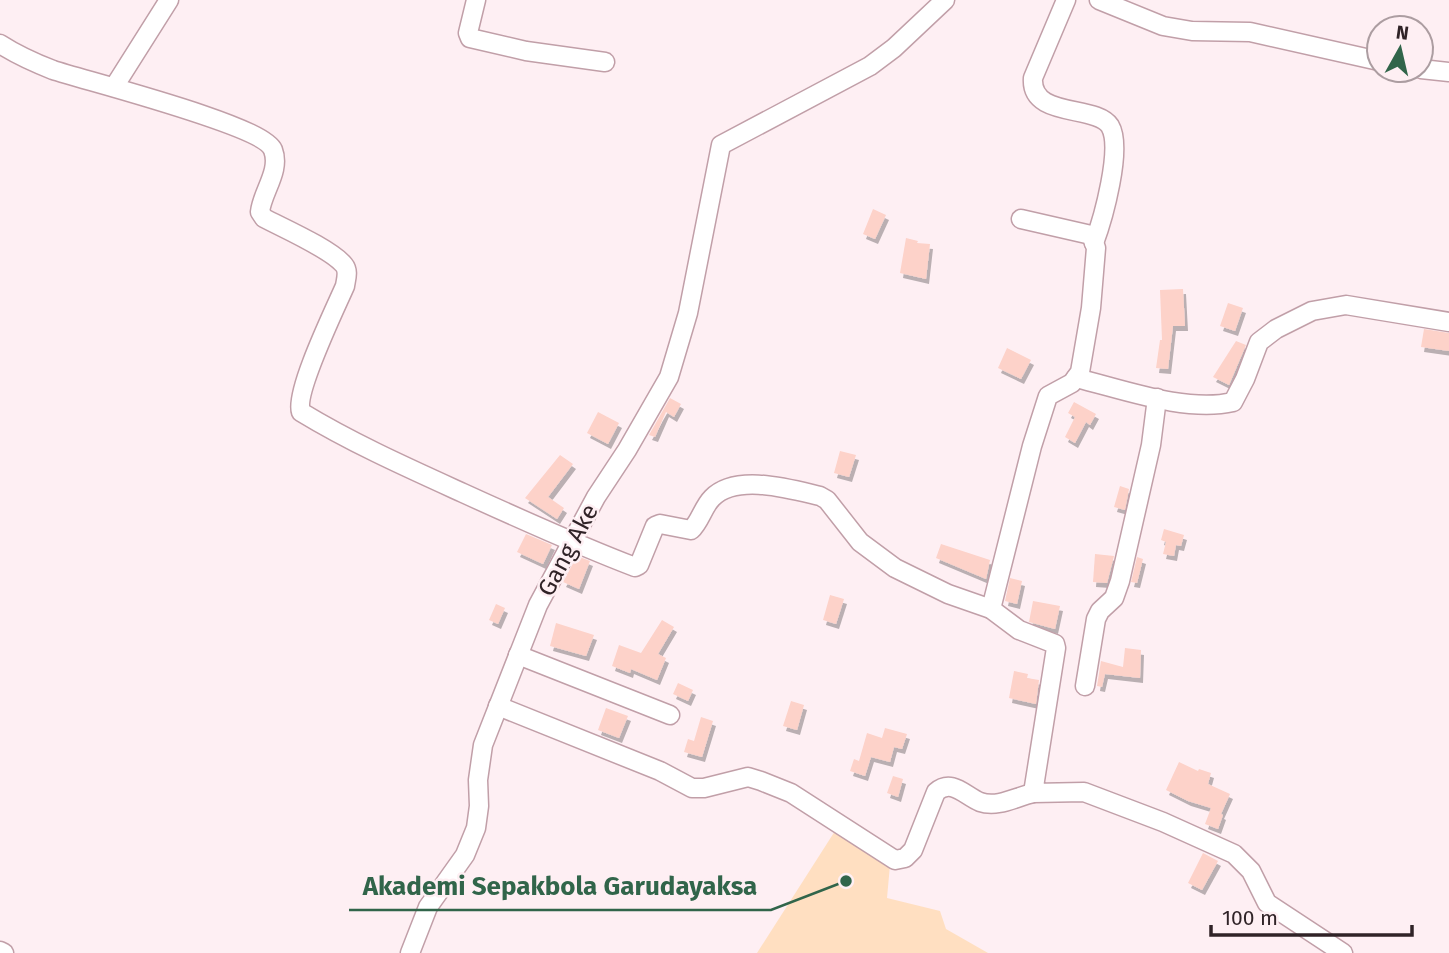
<svg xmlns="http://www.w3.org/2000/svg" width="1449" height="953" font-family="'Fira Sans',sans-serif">
<defs>
<filter id="shadow"><feDropShadow dx="3" dy="5" stdDeviation="0" flood-color="#0004"/></filter>
</defs>
<rect width="100%" height="100%" fill="#feeff3"/>
<!-- green -->
<polygon fill="#ffdfc1" points="835,831 890,865 887,898 940,911 946,929 988,953 757,953"/>
<!-- building -->
<g fill="#fdd2c9" filter="url(#shadow)">
<polygon points="873,209 886,215 875,239 863,234"/>
<polygon points="906,238 918,241 917,243 930,244 926,279 900,273"/>
<polygon points="1183,289 1185,326 1173,326 1168,369 1156,368 1160,340 1162,340 1160,290"/>
<polygon points="1228,303 1243,308 1235,331 1220,326"/>
<polygon points="1424,329 1449,333 1449,351 1421,347"/>
<polygon points="1236,341 1246,345 1229,385 1213,377"/>
<polygon points="1007,348 1031,360 1021,379 998,368"/>
<polygon points="670,398 681,404 674,417 666,412 655,437 649,435"/>
<polygon points="1074,402 1096,414 1090,425 1086,422 1075,443 1065,437 1075,417 1068,413"/>
<polygon points="598,412 619,423 608,444 587,433"/>
<polygon points="840,451 856,455 849,477 834,473"/>
<polygon points="560,455 573,464 548,497 564,508 557,519 525,498"/>
<polygon points="1120,486 1129,489 1125,510 1114,507"/>
<polygon points="1164,529 1184,535 1181,546 1176,545 1174,556 1163,554 1166,542 1161,540"/>
<polygon points="526,534 552,545 543,564 517,552"/>
<polygon points="941,544 990,560 986,579 936,558"/>
<polygon points="1095,554 1114,556 1107,583 1093,582"/>
<polygon points="577,556 590,561 579,589 563,582"/>
<polygon points="1137,557 1143,559 1137,583 1131,582"/>
<polygon points="1010,578 1022,581 1017,604 1005,601"/>
<polygon points="830,595 844,599 836,624 823,620"/>
<polygon points="1033,601 1060,606 1055,629 1029,622"/>
<polygon points="496,604 505,608 498,624 489,620"/>
<polygon points="662,620 674,627 658,654 666,658 657,680 631,669 630,673 612,666 619,645 641,653"/>
<polygon points="556,623 594,635 586,656 550,646"/>
<polygon points="1125,648 1141,650 1140,678 1105,674 1102,687 1097,686 1101,661 1123,667"/>
<polygon points="1014,671 1028,674 1027,678 1039,680 1036,704 1009,698"/>
<polygon points="678,683 693,690 688,701 673,694"/>
<polygon points="791,701 804,705 797,730 783,726"/>
<polygon points="606,708 628,716 619,738 598,730"/>
<polygon points="701,717 713,721 702,757 684,752 688,739 694,741"/>
<polygon points="885,728 907,734 902,749 894,747 890,762 871,757 865,776 850,771 854,759 859,761 867,733 882,738"/>
<polygon points="1179,762 1198,771 1199,769 1211,773 1208,784 1230,794 1221,814 1223,815 1218,829 1205,824 1211,808 1188,801 1166,790"/>
<polygon points="893,776 903,779 898,797 887,793"/>
<polygon points="1203,853 1218,861 1202,890 1188,883"/>
</g>
<g fill="none" stroke-linecap="round" stroke-linejoin="round">
<defs>
<g id="minor">
<polyline points="476,0 468,33 470,38 526,51 605,62"/>
<path d="M1066,0L1033,78C1030,119 1096,104 1110,126C1123,148 1103,219 1094,243"/>
<polyline points="1099,0 1163,26 1192,31 1250,32 1379,61"/>
<path d="M0,44C17,55 35,63 53,70C86,81 263,125 273,150C281,171 262,192 260,212L264,218C283,228 331,249 344,265C349,271 346,279 345,286C335,309 294,393 301,412C352,443 408,468 463,493C520,519 577,545 635,567L639,565L655,526L660,524L691,530C700,522 703,507 712,498C736,473 790,489 820,496L827,500L860,542L895,568L948,594L991,609L1019,630L1055,644L1056,648L1033,793L1084,792L1163,822L1234,854L1251,871L1267,903L1343,953"/>
<polyline points="1421,69 1449,72"/>
<polyline points="114,87 169,0"/>
<path d="M1076,378C1122,389 1186,413 1233,402L1245,379L1259,342L1276,329L1312,311L1346,305L1449,322"/>
<polyline points="991,609 1032,446 1048,396 1072,383 1080,372 1091,308 1096,248 1091,235 1021,219"/>
<polyline points="518,655 670,715"/>
<polyline points="1085,686 1096,619 1100,611 1114,598 1120,581 1151,445 1157,398"/>
<path d="M498,706L660,771L692,788H704L748,777L761,781L791,793L895,860L905,858L913,850L936,792C952,778 965,796 980,802C998,808 1016,797 1033,793"/>
<polyline points="0,951 4,953"/>
<polyline points="410,953 428,907 465,855 476,828 479,806 478,780 483,745 538,605 596,497 627,450 669,377 688,313 721,145 870,66 894,48 945,0"/>
</g>
</defs>
<!-- minor casing -->
<use href="#minor" stroke="#c19fa8" stroke-width="21"/>
<!-- minor -->
<use href="#minor" stroke="#fff" stroke-width="18"/>
</g>
<g text-anchor="middle" dominant-baseline="central" stroke-width="5" stroke-linejoin="round" paint-order="stroke">
<!-- street labels -->
<g font-size="24" fill="#302327" stroke="#feeff3">
<text transform="translate(568 550) rotate(-62)">Gang Ake</text>
</g>
</g>
<!-- callouts -->
<path fill="none" stroke="#31654a" stroke-width="2.5" d="M846 881L771 910H349"/>
<circle fill="#31654a" stroke="#feeff3" stroke-width="2.5" cx="846" cy="881" r="7"/>
<g font-size="26" text-anchor="middle" font-weight="bold" fill="#31654a" stroke="#feeff3" stroke-width="5" stroke-linejoin="round" paint-order="stroke">
<text x="560" y="895">Akademi Sepakbola Garudayaksa</text>
</g>
<!-- north arrow -->
<g transform="translate(1400 49) rotate(8)"><circle r="33" fill="#feeff3" stroke="#ac9da1" stroke-width="2"/>
<path d="M0-5L12 26L0 18L-12 26Z" fill="#31654a"/>
<text y="-10" font-size="19" font-weight="bold" text-anchor="middle" fill="#302327">N</text>
</g>
<!-- scale -->
<path d="M1211 925v10h201v-10" fill="none" stroke="#302327" stroke-width="3.5"/>
<text x="1222" y="925" font-size="21" fill="#302327" stroke="#feeff3" stroke-width="5" paint-order="stroke">100 m</text>
</svg>
